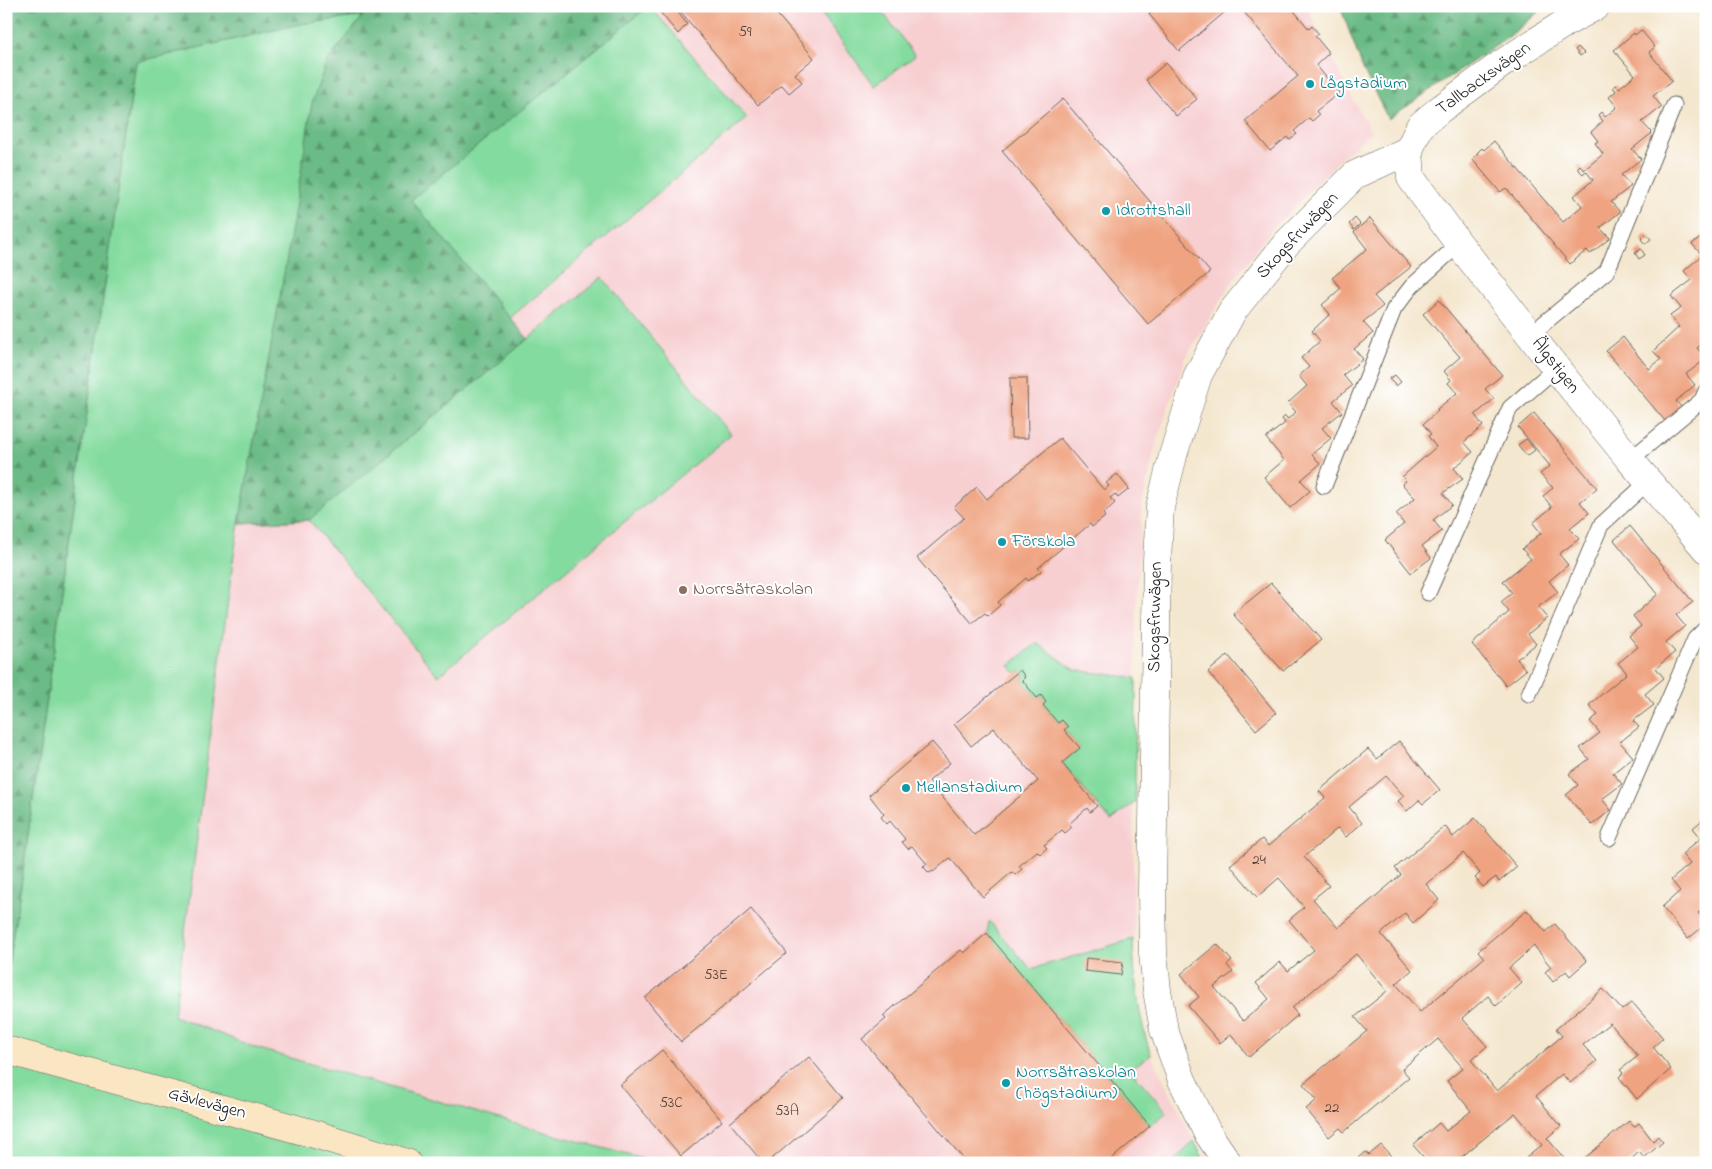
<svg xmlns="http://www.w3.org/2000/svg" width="1712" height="1169" font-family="'Indie Flower',sans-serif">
<defs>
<pattern id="forest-firs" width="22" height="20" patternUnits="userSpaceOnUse" patternTransform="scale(1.25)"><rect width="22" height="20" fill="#6bbb86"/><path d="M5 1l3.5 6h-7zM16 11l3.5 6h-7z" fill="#57976d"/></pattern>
</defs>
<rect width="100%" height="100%" fill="#fff"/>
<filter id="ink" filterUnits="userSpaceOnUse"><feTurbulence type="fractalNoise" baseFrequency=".02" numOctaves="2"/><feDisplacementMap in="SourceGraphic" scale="10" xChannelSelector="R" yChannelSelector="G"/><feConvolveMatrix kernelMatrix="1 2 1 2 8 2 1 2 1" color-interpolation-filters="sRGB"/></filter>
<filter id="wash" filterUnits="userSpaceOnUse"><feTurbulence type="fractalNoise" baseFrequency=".0096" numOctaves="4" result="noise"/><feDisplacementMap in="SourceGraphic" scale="20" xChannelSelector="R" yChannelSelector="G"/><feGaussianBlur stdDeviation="1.12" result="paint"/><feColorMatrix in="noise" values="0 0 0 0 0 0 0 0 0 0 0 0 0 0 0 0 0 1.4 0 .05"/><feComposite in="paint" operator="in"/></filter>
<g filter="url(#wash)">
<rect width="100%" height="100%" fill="#f4e7cf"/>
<!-- built -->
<polygon fill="#f7cfd1" points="649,6 1306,6 1346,86 1371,132 1342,157 1268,234 1228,288 1185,359 1156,443 1142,505 1136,619 1133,855 1134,981 1140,1016 1151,1055 1194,1141 1172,1163 657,1163 534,1129 256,1048 173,1016 233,561 239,523 309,520 528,339 510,317"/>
<!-- grass -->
<g fill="#84db9f" stroke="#507c5e">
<polygon points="371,6 650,6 747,118 510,318 528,339 602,277 731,434 438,676 309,520 239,523 233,561 174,1016 256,1048 534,1129 657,1163 6,1163 6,977 21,885 136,62 300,24 364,16"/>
<polygon points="816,6 878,6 915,56 874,86"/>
<polygon points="1037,643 1075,670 1136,678 1135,802 1111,821 1062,763 1080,748 1064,730 1068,726 1062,720 1058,723 1043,705 1046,702 1041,695 1037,698 1022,680 1025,677 1020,670 1016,673 1009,666"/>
<path d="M989,921L1031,969L1133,939C1134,979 1138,1016 1151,1055L1130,1069L1167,1112L1150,1126L987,933Z"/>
<polygon points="1194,1141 1203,1158 1199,1163 1172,1163"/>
</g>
<!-- forest -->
<g fill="url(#forest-firs)" stroke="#446c51">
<polygon points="6,6 649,6 411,200 528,339 309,520 239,523 289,246 312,103 326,63 363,16 300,24 136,62 21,885 6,977"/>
<polygon points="1340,6 1546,6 1506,39 1388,119 1363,69"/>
</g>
<g id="blocks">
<!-- building -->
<g fill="#efa380">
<polygon points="667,6 673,6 687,24 678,34 660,12"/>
<polygon points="676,6 770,6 814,58 795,74 802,82 789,93 782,85 758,105"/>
<polygon points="1158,6 1232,6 1179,51 1149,14"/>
<polygon points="1239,6 1290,6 1309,29 1312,26 1319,34 1315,36 1329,53 1316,65 1339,93 1316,111 1319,115 1312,121 1309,118 1294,131 1297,134 1289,140 1287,137 1270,151 1245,121 1298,76"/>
<polygon points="1641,30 1655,47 1649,52 1672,81 1653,96 1662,107 1642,122 1652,133 1632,149 1641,159 1621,175 1631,186 1611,202 1620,212 1600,228 1610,238 1590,254 1587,250 1570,264 1506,188 1500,192 1472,159 1478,154 1477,153 1482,148 1484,150 1494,141 1563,222 1582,206 1574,196 1593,180 1586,171 1583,174 1577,168 1580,165 1584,170 1603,154 1595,143 1598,141 1591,132 1603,121 1598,115 1601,112 1605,117 1617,107 1609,97 1616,91 1613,87 1616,85 1619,88 1635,75 1614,50 1634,33 1635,35"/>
<polygon points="1578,47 1584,53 1580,56 1575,50"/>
<polygon points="1166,63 1197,99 1176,116 1146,80"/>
<polygon points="1063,99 1210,272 1148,324 1002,151"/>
<polygon points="1355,218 1360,224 1354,230 1349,224"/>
<polygon points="1370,218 1411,267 1374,296 1383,306 1363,322 1373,333 1354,349 1363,359 1343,375 1352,386 1333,401 1342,412 1322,428 1331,438 1312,454 1320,464 1301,480 1310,491 1290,508 1264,477 1284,460 1266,438 1285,423 1282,419 1285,416 1288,419 1296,412 1288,403 1307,386 1299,376 1309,367 1301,358 1320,341 1312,331 1330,314 1322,305 1341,288 1332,278 1367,249 1354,232"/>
<polygon points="1646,234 1651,239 1645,244 1641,239"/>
<polygon points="1706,234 1706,341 1697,348 1706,359 1686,374 1695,385 1676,401 1682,408 1666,422 1606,351 1623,337 1649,369 1661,359 1653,351 1679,327 1670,316 1681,308 1671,296 1692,280 1684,271 1702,255 1692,244"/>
<polygon points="1641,249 1645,255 1639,259 1635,253"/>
<polygon points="1439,300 1502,375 1485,389 1494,399 1475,415 1483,426 1464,442 1473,452 1454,468 1463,479 1443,493 1452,505 1433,520 1442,531 1422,546 1431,558 1411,573 1385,540 1404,524 1396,514 1415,498 1402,484 1406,481 1402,477 1436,447 1428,436 1431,434 1423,424 1438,411 1437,409 1457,393 1448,383 1451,380 1444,371 1460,357 1423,314"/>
<polygon points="1395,375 1401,382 1396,386 1389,379"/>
<polygon points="1010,378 1027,378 1028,438 1011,438"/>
<polygon points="1534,413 1597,488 1580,502 1589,513 1570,528 1579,539 1559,554 1568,565 1549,581 1558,592 1538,607 1547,618 1528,634 1536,644 1517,659 1526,670 1506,686 1472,644 1509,612 1501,602 1512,593 1503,581 1531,559 1522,549 1541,533 1533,523 1552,507 1543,496 1553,488 1540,474 1550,466 1518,427"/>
<polygon points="1060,438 1104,490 1109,486 1106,483 1117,474 1129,489 1118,498 1115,494 1110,498 1115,503 1103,514 1105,517 1092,527 1090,524 1038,568 1041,571 1028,581 1026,578 998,602 1000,605 988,616 985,613 972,623 917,558 964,518 954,507 977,487 987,499"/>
<polygon points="1526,439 1535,450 1527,456 1518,445"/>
<polygon points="1630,526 1693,602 1676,615 1685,626 1666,642 1675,652 1656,668 1664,678 1645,694 1654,705 1633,721 1639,727 1620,742 1633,757 1613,773 1622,784 1602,799 1611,810 1592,825 1566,795 1578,785 1569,774 1589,759 1580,748 1600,733 1590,721 1598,715 1589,705 1627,673 1618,663 1638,647 1629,636 1641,626 1633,616 1658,594 1614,540"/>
<polygon points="1271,583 1321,640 1283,671 1233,614"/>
<polygon points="1228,655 1276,713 1256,730 1208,672"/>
<polygon points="1020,670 1025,677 1022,680 1037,698 1041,695 1046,702 1043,705 1058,723 1062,720 1068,727 1064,730 1080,748 1062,763 1097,806 1090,812 1087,808 1069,824 1072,827 1065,833 1062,830 1044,845 1047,848 1040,854 1037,851 1019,866 1022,869 1015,875 1012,872 983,897 950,858 933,872 933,871 929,873 923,866 927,864 912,846 908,849 902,842 905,839 890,821 887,824 881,817 884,814 869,795 932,742 950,763 929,781 974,835 1038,781 994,728 971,746 954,724"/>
<polygon points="1399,741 1440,790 1423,804 1419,800 1407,811 1398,801 1404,796 1386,776 1349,807 1362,823 1346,837 1338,828 1304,857 1329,886 1313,899 1338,928 1401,875 1395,868 1445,826 1453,837 1475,818 1517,867 1499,882 1496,877 1483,887 1475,878 1480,873 1463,853 1426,884 1439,900 1413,923 1405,913 1381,934 1412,970 1396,984 1420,1012 1484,958 1478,951 1527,910 1546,932 1555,924 1587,961 1570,976 1566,971 1553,982 1545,972 1551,967 1534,946 1509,968 1522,983 1496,1006 1488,996 1462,1018 1487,1046 1471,1060 1497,1091 1562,1036 1556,1029 1603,989 1622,1010 1632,1002 1663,1038 1653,1047 1671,1069 1637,1099 1619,1077 1623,1073 1620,1070 1638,1056 1610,1023 1583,1045 1597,1061 1570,1083 1562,1074 1536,1096 1561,1126 1547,1138 1568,1163 1529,1163 1526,1158 1542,1145 1515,1113 1454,1163 1423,1163 1426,1160 1413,1145 1439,1123 1446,1131 1471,1111 1447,1081 1463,1068 1438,1039 1402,1069 1409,1077 1344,1132 1340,1128 1329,1137 1306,1109 1317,1100 1303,1084 1367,1031 1355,1017 1387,991 1356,954 1292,1008 1298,1015 1249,1057 1231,1034 1220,1043 1188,1006 1199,997 1181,974 1217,944 1232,961 1227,965 1233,972 1214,987 1243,1021 1269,999 1256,983 1280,962 1288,971 1314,950 1289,920 1304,907 1279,878 1257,897 1230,865 1262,839 1268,846 1325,798 1319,791 1368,749 1377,759"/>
<polygon points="1706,817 1706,907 1698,913 1706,922 1706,924 1688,939 1662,907 1680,891 1671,880 1690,864 1682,854 1701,838 1693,828"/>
<polygon points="751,909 787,953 681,1042 645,998"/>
<polygon points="987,933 1150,1126 1107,1163 967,1163 862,1039 886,1019 883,1016 961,950 964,953"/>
<polygon points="1086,958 1123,962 1121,975 1085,971"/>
<polygon points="662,1050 722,1121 681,1156 620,1085"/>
<polygon points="809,1057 843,1098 767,1163 763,1163 730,1123"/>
<polygon points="1629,1121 1634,1127 1639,1123 1653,1141 1658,1136 1663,1142 1644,1158 1639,1152 1627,1163 1579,1163"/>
<polygon points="1381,1145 1391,1156 1385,1161 1387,1163 1352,1163 1365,1152 1369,1155"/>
</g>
</g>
</g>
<g filter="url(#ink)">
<use href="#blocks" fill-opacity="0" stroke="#68635b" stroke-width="1"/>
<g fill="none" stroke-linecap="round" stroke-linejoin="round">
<defs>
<g id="lane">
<polyline points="1531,334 1607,271 1674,105"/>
<polyline points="1630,460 1702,400 1706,391"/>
<polyline points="1324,486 1394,309 1412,286 1459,244"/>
<polyline points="1428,593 1510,408 1556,368"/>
<polyline points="1529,694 1601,525 1649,481"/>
<polyline points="1609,838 1695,639 1706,628"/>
</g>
<g id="street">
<polyline points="1596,6 1565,23 1504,62 1439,110 1420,126 1409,150 1411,178 1459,244 1556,368 1630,460 1706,549"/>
<polyline points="1228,1163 1207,1132 1182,1080 1164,1030 1157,990 1153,953 1152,891 1157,560 1160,507 1174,452 1198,375 1232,312 1287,243 1355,175 1409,150"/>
</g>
<polyline id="secondary" points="6,1050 311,1133 407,1163"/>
</defs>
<!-- lane casing -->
<use href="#lane" stroke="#68635b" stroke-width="17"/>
<!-- street casing -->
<use href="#street" stroke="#68635b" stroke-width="29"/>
<!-- secondary casing -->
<use href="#secondary" stroke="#68635b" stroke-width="29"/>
<!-- lane -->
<use href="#lane" stroke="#fff" stroke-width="15"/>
<!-- street -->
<use href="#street" stroke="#fff" stroke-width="28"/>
<!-- secondary -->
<use href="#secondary" stroke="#fbe6c4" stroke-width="28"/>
</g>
</g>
<!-- markers -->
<g fill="#0f9aa8" stroke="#fff" stroke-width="2">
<circle cx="1310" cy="84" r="5"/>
<circle cx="1106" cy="211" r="5"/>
<circle cx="1002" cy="542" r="5"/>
<circle cx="906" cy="788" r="5"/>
<circle cx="1006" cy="1083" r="5"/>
</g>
<circle fill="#8d6e63" stroke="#fff" stroke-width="2" cx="683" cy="590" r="5"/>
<g text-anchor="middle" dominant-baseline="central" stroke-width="4" stroke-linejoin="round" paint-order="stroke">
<!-- number labels -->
<g font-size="15" fill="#513e35">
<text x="745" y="32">59</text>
<text x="1259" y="860">24</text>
<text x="716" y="975">53E</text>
<text x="671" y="1103">53C</text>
<text x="1332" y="1108">22</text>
<text x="787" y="1111">53A</text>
</g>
<!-- street labels -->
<g font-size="18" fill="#1c1c1c" stroke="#fff">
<text transform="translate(1484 79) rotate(-36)">Tallbacksvägen</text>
<text transform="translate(1298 236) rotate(-47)">Skogsfruvägen</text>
<text transform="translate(1555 366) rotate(52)">Älgstigen</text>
<text transform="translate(1156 617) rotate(-89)">Skogsfruvägen</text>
<text transform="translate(207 1104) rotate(15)">Gävlevägen</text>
</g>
<!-- culture labels -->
<g font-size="18" fill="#0d838f" stroke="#fff" text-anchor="start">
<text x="1320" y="84">Lågstadium</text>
<text x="1116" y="211">Idrottshall</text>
<text x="1012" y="542">Förskola</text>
<text x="916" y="788">Mellanstadium</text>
<text x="1016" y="1073">Norrsätraskolan<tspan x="1016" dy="21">(högstadium)</tspan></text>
</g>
<!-- education labels -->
<g font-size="18" fill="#785e54" stroke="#fff" text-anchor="start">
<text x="693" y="590">Norrsätraskolan</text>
</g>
</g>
<!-- margin -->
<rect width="1712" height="1169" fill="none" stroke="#fff" stroke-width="25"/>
</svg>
